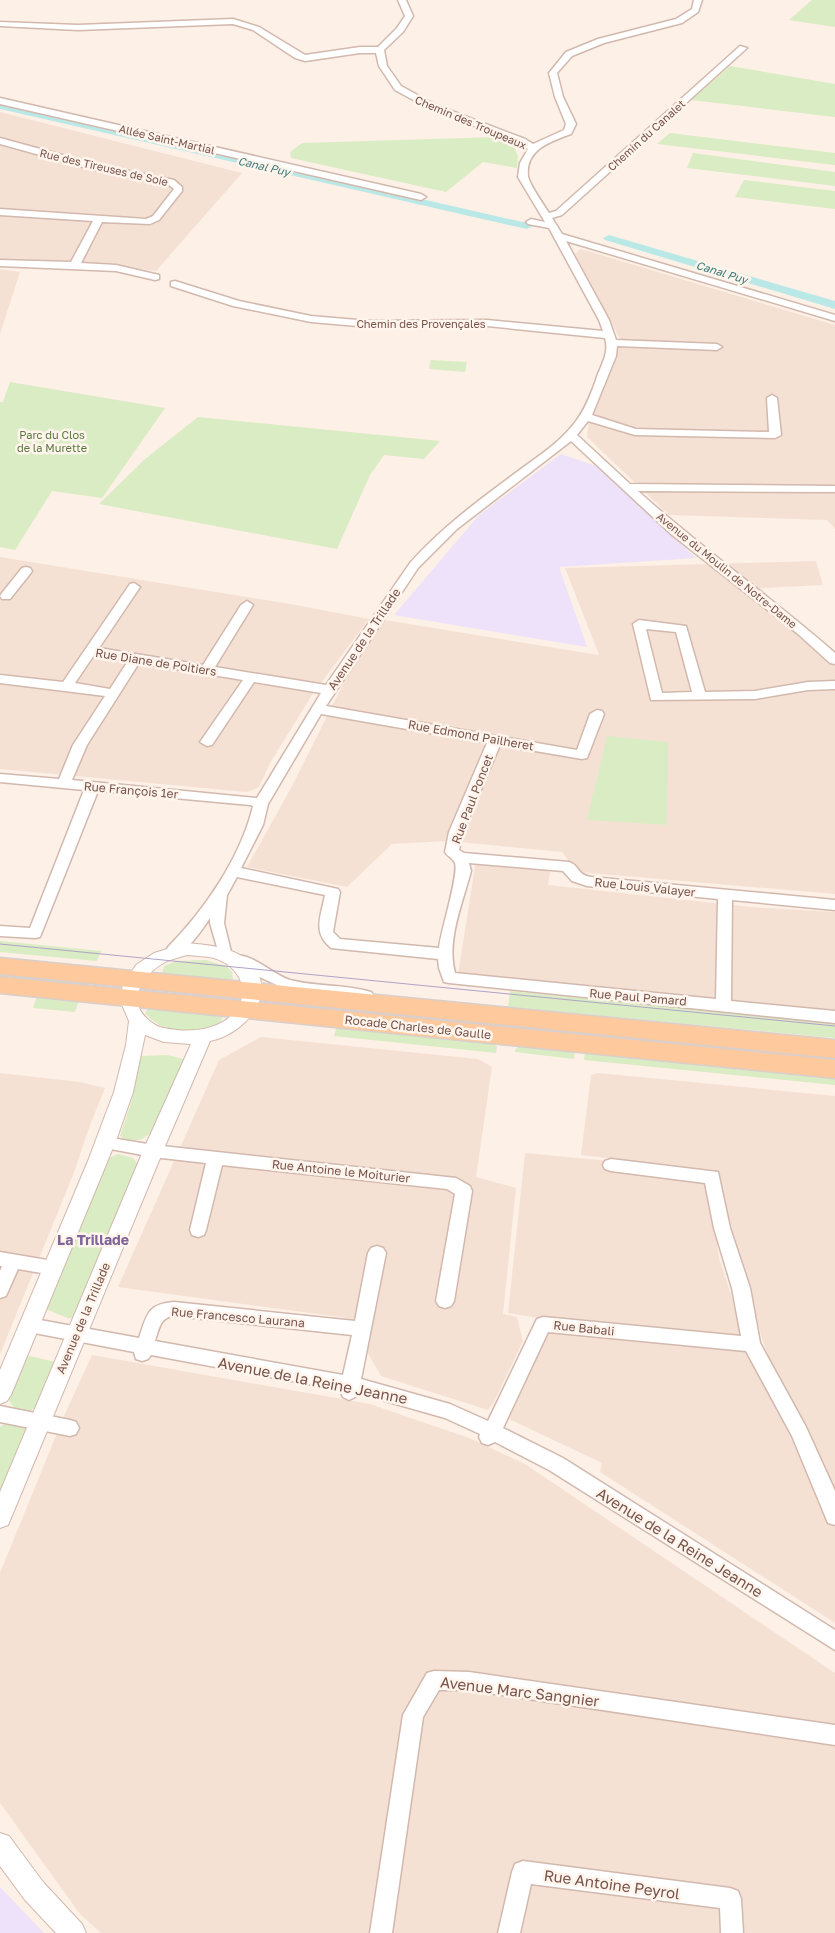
<svg xmlns="http://www.w3.org/2000/svg" width="835" height="1933" font-family="'Golos Text',sans-serif">
<rect width="100%" height="100%" fill="#fdf0e6"/>
<!-- residential -->
<g fill="#f5e1d4">
<polygon points="0,112 242,173 156,271 89,263 0,259"/>
<polygon points="581,249 835,325 835,529 827,520 669,515 587,437 590,411 620,339 575,254"/>
<polygon points="0,269 20,272 0,334"/>
<polygon points="0,557 296,605 369,619 312,695 270,763 259,787 250,791 246,792 0,769"/>
<polygon points="816,561 823,585 761,588 835,666 835,894 577,872 562,852 449,841 392,844 347,887 247,867 291,788 344,682 384,620 599,655 565,568"/>
<polygon points="476,860 542,868 550,872 548,885 751,907 835,912 835,1015 457,981"/>
<polygon points="261,1037 478,1059 492,1067 476,1177 516,1188 503,1314 517,1317 523,1341 494,1402 488,1410 381,1376 347,1318 118,1287 219,1060"/>
<polygon points="0,1073 80,1082 105,1088 90,1125 73,1175 0,1354"/>
<polygon points="598,1073 835,1096 835,1494 831,1491 764,1345 714,1170 581,1155 591,1075"/>
<polygon points="525,1153 609,1161 708,1180 719,1258 749,1350 777,1407 828,1520 835,1527 835,1623 600,1472 602,1463 509,1419 548,1330 550,1320 508,1313"/>
<polygon points="92,1355 370,1404 469,1438 525,1464 835,1673 835,1933 101,1933 80,1914 0,1803 0,1573 64,1416"/>
</g>
<!-- education -->
<g fill="#ede2fa">
<polygon points="561,454 596,466 696,558 559,567 587,647 394,615 479,515"/>
<polygon points="0,1887 44,1933 0,1933"/>
</g>
<!-- green -->
<g fill="#daecc3">
<polygon points="812,0 835,0 835,27 789,20"/>
<polygon points="730,66 835,84 835,117 691,100"/>
<polygon points="670,133 835,153 835,165 657,144"/>
<polygon points="498,137 513,144 518,157 517,168 483,162 446,192 291,158 290,152 302,143"/>
<polygon points="693,153 835,172 835,186 687,168"/>
<polygon points="744,180 835,191 835,209 735,197"/>
<polygon points="431,360 467,362 465,372 429,369"/>
<polygon points="10,382 165,408 102,498 52,491 15,550 0,547 0,402 3,402"/>
<polygon points="198,417 440,441 424,459 384,455 370,475 337,549 99,504 145,459"/>
<polygon points="607,736 668,742 667,825 587,820"/>
<polygon points="0,941 101,951 97,961 0,952"/>
<polygon points="206,960 226,966 232,972 233,981 162,973 164,966 176,961"/>
<polygon points="0,972 91,981 88,987 0,978"/>
<polygon points="510,991 835,1023 835,1038 508,1007"/>
<polygon points="37,996 79,1000 75,1012 33,1008"/>
<polygon points="288,1002 438,1015 436,1022 287,1007"/>
<path d="M150,1006L223,1014L221,1022C198,1034 162,1035 145,1013Z"/>
<polygon points="479,1020 835,1056 835,1062 478,1026"/>
<polygon points="337,1026 493,1043 497,1047 496,1053 334,1036"/>
<polygon points="519,1046 575,1051 574,1059 515,1052 515,1050"/>
<polygon points="585,1051 835,1076 835,1085 584,1060"/>
<path d="M167,1055L188,1060L178,1074L150,1133C141,1142 131,1143 120,1136L131,1103L141,1056Z"/>
<polygon points="118,1154 133,1158 139,1166 79,1310 70,1319 46,1309 107,1159"/>
<path d="M30,1356L55,1362C48,1380 33,1440 8,1399L23,1359Z"/>
<polygon points="7,1422 18,1423 25,1429 27,1437 0,1495 0,1427"/>
</g>
<g fill="none" stroke-linecap="round" stroke-linejoin="round">
<!-- canal -->
<g fill="#b9e8e7" fill-rule="evenodd">
<polygon points="0,103 527,223 533,226 527,229 0,109"/>
<polygon points="609,235 835,301 835,309 605,240 603,238"/>
</g>
<defs>
<g id="minor">
<path d="M398,0H406L413,16L403,32L384,50L387,66L401,86L436,105L525,139L533,144L564,130L566,124L555,97L549,73L566,52L598,39L676,19L692,9L694,0H702L698,12L682,23L604,43L572,56L557,73L563,97L576,124L571,134C552,141 525,149 528,176C529,184 544,205 549,213L556,211L740,46L747,48L562,215L552,218L562,234L835,315V321L566,241L609,320L616,340L717,344L722,347L717,350L617,346L616,356L592,415L636,429L769,432L767,398L772,395L777,398L781,435L775,438L635,435L588,421L577,435L630,484L835,486V492L638,491C701,548 771,597 835,653V664L830,663L798,634L671,534L571,441L457,529L418,568L326,706L577,750L590,714L597,710L602,711L604,714L587,758L582,759L500,745L463,832L459,850L464,853L569,862C579,865 577,875 591,877L835,900V910L732,900L731,1001L835,1011V1023L449,983L444,982L439,968L438,959L331,948C312,932 321,917 325,895L237,877L227,895L224,923L232,956C250,951 273,975 290,980C316,987 345,984 371,992L374,996L371,1000L366,1001L288,990L231,964L230,958H221L219,954L210,923V918C202,930 183,959 168,955L166,951L168,947C204,911 241,857 253,806L250,805L98,791L40,937L35,938L0,936V926L30,928L84,790L0,782V774L59,779L73,745L105,696L0,683V675L63,682L130,584L134,583L140,587L99,648L203,665L241,605L247,601L253,605L215,667L326,685L410,563C441,528 479,500 517,472C537,457 558,444 573,425C585,411 592,392 598,374C603,362 609,351 605,338L487,326L369,327L311,322L233,306L171,286V282L175,281L239,301L311,316L369,321L487,320L603,331L599,320L549,228L528,224L526,222L531,219L545,222L518,177L520,163L528,149L519,143L430,109L395,90L379,66L376,53H360L305,61L295,58L253,30L233,24L78,30L0,26V22L78,25L233,19L259,27L305,55L360,47H378L397,28L405,16ZM94,655L128,661L110,689L75,683ZM139,663L243,680L200,742L207,746L212,745L254,682L321,693L257,798L72,780L87,745ZM321,714L487,743L449,832L445,852C448,857 453,858 455,863C459,875 441,930 439,948L340,939L333,932L340,892L338,889L241,868L263,825L268,804ZM469,863L563,871L572,881L587,886L718,899L716,999L455,973C446,941 463,902 471,871Z"/>
<polygon points="0,98 421,194 426,197 421,200 0,104"/>
<polygon points="0,138 95,164 174,180 182,187 182,191 159,220 150,224 102,222 81,263 116,265 159,275 159,279 155,280 116,271 0,266 0,260 71,262 93,221 0,215 0,209 146,219 153,216 174,189 168,184 94,170 0,144"/>
<polygon points="26,567 30,568 32,571 30,574 10,599 2,599 0,596 2,593 22,568"/>
<path d="M639,620L686,626L705,692L755,691L808,682L835,681V689L808,690L755,699L651,700L633,624ZM646,629L676,632L692,692L662,693Z"/>
<polygon points="106,1137 153,1145 456,1178 470,1186 472,1191 454,1301 451,1306 445,1308 439,1306 436,1301 455,1194 447,1189 222,1165 206,1230 204,1235 198,1237 192,1235 190,1230 206,1163 153,1157 100,1147 98,1143 100,1139"/>
<path d="M611,1159L718,1172L730,1228L750,1288L760,1343L806,1427L835,1491V1525L828,1523L792,1436L746,1351L548,1332L503,1428L563,1458L835,1630V1650L549,1470L495,1442L488,1445L482,1443L479,1437L480,1434L445,1418L357,1393L355,1397L349,1400L343,1397L340,1390L151,1355L148,1359L142,1361L136,1359L134,1352L29,1332L23,1330L20,1325L23,1320L29,1318L139,1338C147,1315 147,1304 174,1302L355,1321L368,1253L371,1248L377,1246L383,1248L386,1253L361,1379L450,1404L488,1421L537,1319L543,1317L741,1336L732,1288L714,1228L705,1183L611,1171L605,1169L603,1165L605,1161ZM174,1316L352,1335L343,1375L155,1341C159,1329 160,1317 174,1316Z"/>
<polygon points="0,1252 53,1261 59,1263 62,1268 59,1273 53,1275 18,1269 6,1296 0,1298 0,1271 2,1266 0,1266"/>
<polygon points="0,1406 70,1420 76,1422 79,1428 76,1434 70,1436 0,1422"/>
<polygon points="434,1671 469,1672 835,1725 835,1745 469,1690 439,1690 423,1717 392,1933 370,1933 403,1715 427,1673"/>
<polygon points="523,1861 730,1888 738,1891 741,1899 743,1933 721,1933 720,1908 531,1884 520,1933 498,1933 512,1872 515,1864"/>
</g>
<g id="tertiary">
<path d="M187,943C206,945 227,946 243,957C284,986 249,1033 210,1041L163,1151L11,1518L8,1525L0,1528V1492L143,1151L191,1044L164,1042L145,1035L133,1092L117,1138L11,1395L7,1401L0,1404V1370L88,1161L114,1092L126,1045L129,1021L120,1000L123,985L136,965L154,953ZM187,955C196,956 206,956 214,958C242,967 253,995 231,1016C217,1029 194,1032 177,1030C168,1029 158,1028 151,1022C124,1002 142,975 165,962C172,959 180,957 187,955Z"/>
<polygon points="0,1833 9,1836 43,1882 82,1924 86,1933 56,1933 25,1900 0,1866"/>
</g>
<g id="primary">
<polygon points="0,958 835,1040 835,1058 0,974"/>
<polygon points="0,977 835,1060 835,1078 0,993"/>
</g>
</defs>
<!-- minor casing -->
<use href="#minor" stroke="#d2b8ad" stroke-width="3"/>
<!-- tertiary casing -->
<use href="#tertiary" stroke="#d2b8ad" stroke-width="2"/>
<!-- primary casing -->
<use href="#primary" stroke="#d9cfcc" stroke-width="3"/>
<!-- minor -->
<use href="#minor" fill="#fff" fill-rule="evenodd"/>
<!-- tertiary -->
<use href="#tertiary" fill="#fff" fill-rule="evenodd"/>
<!-- primary -->
<use href="#primary" fill="#fec99c" fill-rule="evenodd"/>
<!-- tram -->
<polyline stroke="#b1a3c8" stroke-width="1" points="0,944 835,1026"/>
</g>
<g text-anchor="middle" dominant-baseline="central" stroke-width="5" stroke-linejoin="round" paint-order="stroke">
<!-- far-street labels -->
<g font-size="11" fill="#785249" stroke="#fff5ed">
<text transform="translate(471 122) rotate(23)">Chemin des Troupeaux</text>
<text transform="translate(646 135) rotate(-42)">Chemin du Canalet</text>
<text transform="translate(167 139) rotate(13)">Allée Saint-Martial</text>
<text transform="translate(104 167) rotate(13)">Rue des Tireuses de Soie</text>
<text x="421" y="323">Chemin des Provençales</text>
<text transform="translate(727 570) rotate(39)">Avenue du Moulin de Notre-Dame</text>
</g>
<!-- far-water labels -->
<g font-size="11" font-style="italic" fill="#397676" stroke="#fff5ed">
<text transform="translate(264 166) rotate(13)">Canal Puy</text>
<text transform="translate(722 272) rotate(17)">Canal Puy</text>
</g>
<!-- far-park labels -->
<g font-size="11" fill="#58783e" stroke="#fff5ed">
<text x="52" y="434">Parc du Clos<tspan x="52" dy="13">de la Murette</tspan></text>
</g>
<!-- street labels -->
<g font-size="12" fill="#785249" stroke="#fff5ed">
<text transform="translate(364 639) rotate(-56)">Avenue de la Trillade</text>
<text transform="translate(156 662) rotate(9)">Rue Diane de Poitiers</text>
<text transform="translate(471 735) rotate(10)">Rue Edmond Pailheret</text>
<text transform="translate(131 790) rotate(5)">Rue François 1er</text>
<text transform="translate(472 799) rotate(-69)">Rue Paul Poncet</text>
<text transform="translate(645 887) rotate(6)">Rue Louis Valayer</text>
<text transform="translate(638 997) rotate(5)">Rue Paul Pamard</text>
<text transform="translate(418 1027) rotate(6)">Rocade Charles de Gaulle</text>
<text transform="translate(341 1171) rotate(6)">Rue Antoine le Moiturier</text>
<text transform="translate(238 1317) rotate(5)">Rue Francesco Laurana</text>
<text transform="translate(83 1318) rotate(-67)">Avenue de la Trillade</text>
<text transform="translate(584 1328) rotate(6)">Rue Babali</text>
</g>
<!-- neighbourhood labels -->
<g font-size="14" font-weight="bold" fill="#80659b" stroke="#fff5ed">
<text x="93" y="1239">La Trillade</text>
</g>
<!-- near-street labels -->
<g font-size="15" fill="#785249" stroke="#fff5ed">
<text transform="translate(313 1380) rotate(11)">Avenue de la Reine Jeanne</text>
<text transform="translate(680 1542) rotate(32)">Avenue de la Reine Jeanne</text>
<text transform="translate(520 1691) rotate(7)">Avenue Marc Sangnier</text>
<text transform="translate(612 1884) rotate(8)">Rue Antoine Peyrol</text>
</g>
</g>
</svg>
